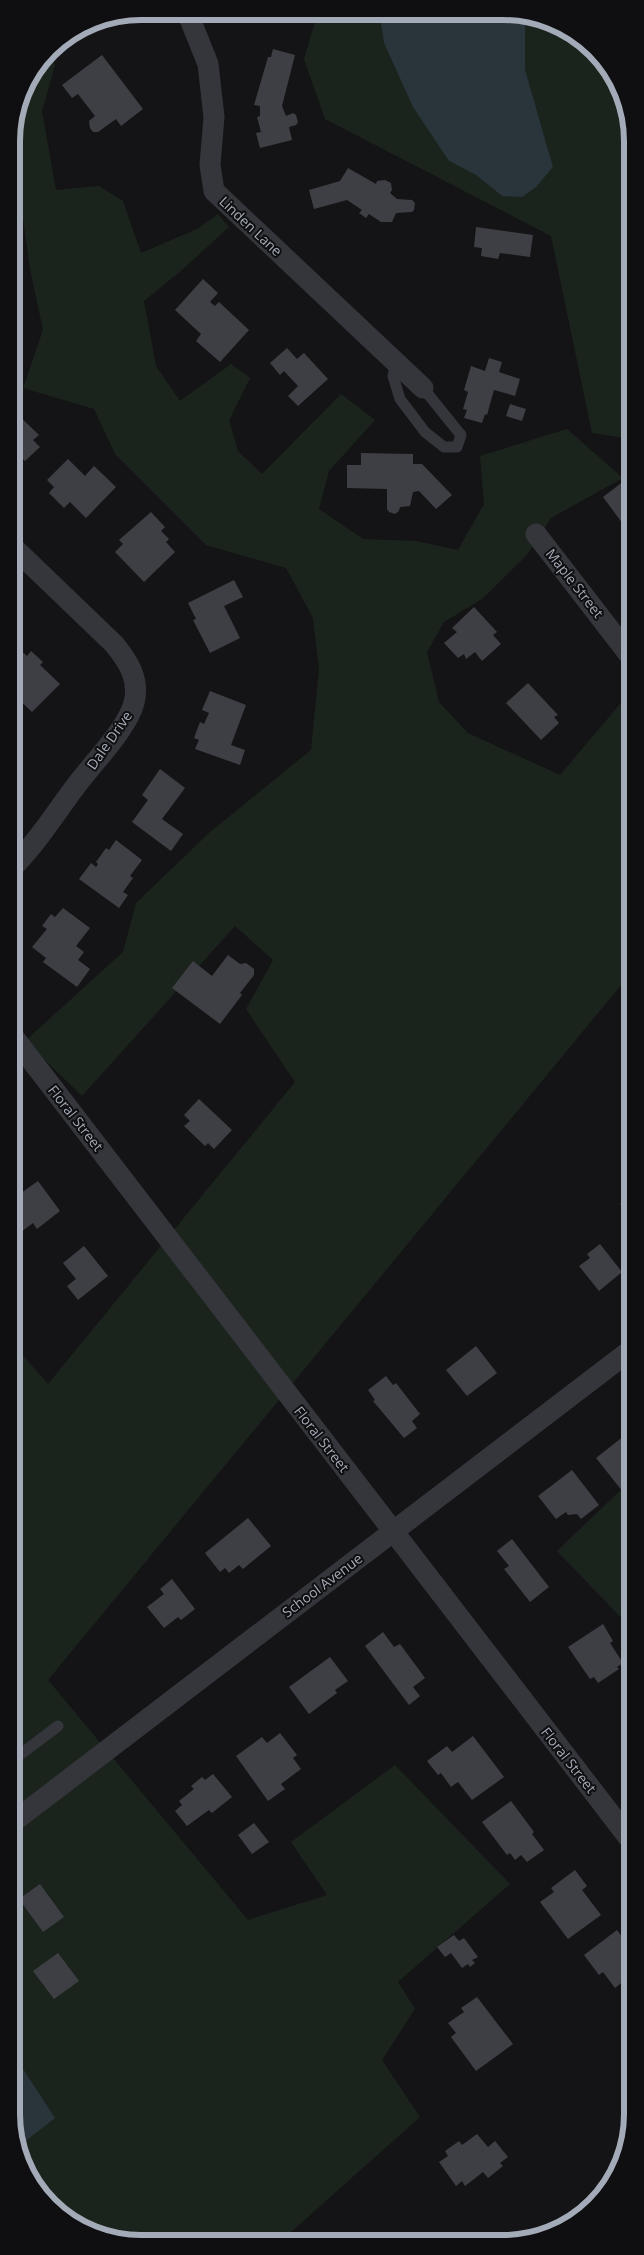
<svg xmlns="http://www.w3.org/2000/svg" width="644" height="2255" font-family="'Open Sans',sans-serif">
<rect width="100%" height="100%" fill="#141416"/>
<!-- green -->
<g fill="#1b241c">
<polygon points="318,12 379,13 384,43 449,161 476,175 502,196 553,167 525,69 525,14 529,14 595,49 630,116 631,439 592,433 551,236 325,119 304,59"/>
<polygon points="47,52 55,65 42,111 56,190 99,186 123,201 141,253 197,229 218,214 229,227 182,270 144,301 156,366 180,401 231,364 250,378 229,420 238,451 262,474 341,394 375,420 329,471 319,509 363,539 416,541 458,550 484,504 480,456 567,429 623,478 551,518 526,556 482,599 444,622 427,652 439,702 468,733 560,775 631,691 631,973 48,1680 248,1920 327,1895 291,1842 395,1765 510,1884 398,1982 415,2009 382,2060 420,2117 281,2241 116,2241 49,2206 14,2139 13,1344 48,1384 295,1082 246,1009 273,960 235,926 82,1096 25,1041 123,952 136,903 210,832 311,750 319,669 313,618 286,568 206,545 115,454 94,409 23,388 43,330 30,269 20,197 12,183 12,133 21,91"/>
<polygon points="629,1482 632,1483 632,1629 557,1551"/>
</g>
<!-- water -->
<g fill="#29343b">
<polygon points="379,13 525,14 525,69 553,167 536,187 522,197 502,196 476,175 449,161 413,107 384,43"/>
<polygon points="14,2055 55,2118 18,2147 14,2139"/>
</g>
<!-- building -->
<g fill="#3e3f44">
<polygon points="273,49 295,55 282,106 286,116 293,113 296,115 298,122 296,125 289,127 292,140 260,148 256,133 261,132 257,117 260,116 260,106 254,105 268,57 271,57"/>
<polygon points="102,55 143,109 121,126 116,119 98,132 93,132 90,128 89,121 95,116 78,94 72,98 62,85"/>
<polygon points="348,168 376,184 377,181 385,180 391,183 392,190 390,193 397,199 412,200 415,203 414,210 412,212 396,213 392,222 381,222 369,214 366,218 359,213 362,210 347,200 314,209 309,190 340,181"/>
<polygon points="476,227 533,235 530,257 500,253 498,259 481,256 482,248 474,247"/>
<polygon points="203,279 218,293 210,302 215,306 219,302 249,330 220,362 196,341 201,334 175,310"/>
<polygon points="287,348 297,359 304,353 328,379 298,406 288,396 298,386 284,371 280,375 270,363"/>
<polygon points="489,358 502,362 499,372 520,379 515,396 494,390 487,415 485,414 482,423 464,418 467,410 463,409 468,392 464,390 471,366 485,371"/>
<polygon points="510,404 526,409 522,421 506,416"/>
<polygon points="12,409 39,435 33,440 40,447 25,461 12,448"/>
<polygon points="361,453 413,454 413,464 422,464 452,495 436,509 419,491 413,492 410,506 400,507 399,511 395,514 389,512 387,509 387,489 347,488 347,465 361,465"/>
<polygon points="68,459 85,476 94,466 116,487 86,518 70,502 64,508 49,493 54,487 47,480"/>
<polygon points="624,481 631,490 631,518 623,524 603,497"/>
<polygon points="151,512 165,527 161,531 169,539 166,542 175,552 144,582 115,552 123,544 119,540"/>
<polygon points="234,580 243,597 224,606 240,638 210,653 193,620 196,619 188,603"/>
<polygon points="474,607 497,632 493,635 501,644 482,661 475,652 466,659 464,654 458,658 444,643 457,632 452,628"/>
<polygon points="14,644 27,656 31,651 43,662 40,665 60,684 32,712 12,693 12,646"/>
<polygon points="528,683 558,715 554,717 559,723 541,740 506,703"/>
<polygon points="210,691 246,705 231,745 245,750 240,765 195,749 199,740 194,738 200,722 204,724 209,713 202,710"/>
<polygon points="12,730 20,737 12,744"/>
<polygon points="160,769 185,788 162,819 183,834 171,851 132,822 148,800 142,795"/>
<polygon points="116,840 142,860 130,876 133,878 123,892 128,895 119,908 79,879 91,863 96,867 98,864 96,862 106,848 109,850"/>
<polygon points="63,908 90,928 76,946 84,952 78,960 90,969 77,987 43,962 46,958 32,947 47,929 42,926 51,914 55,917"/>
<polygon points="228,955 240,964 246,963 254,969 254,975 240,993 242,995 220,1024 172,988 193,961 212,976"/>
<polygon points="199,1099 232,1130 214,1149 208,1143 205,1146 184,1126 190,1121 184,1115"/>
<polygon points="38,1181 60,1211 37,1229 33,1223 17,1235 13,1230 13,1209 19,1205 14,1198"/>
<polygon points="631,1195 632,1218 620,1204"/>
<polygon points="600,1244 622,1272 599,1291 579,1266 590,1258 587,1254"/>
<polygon points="84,1246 108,1276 78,1300 67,1286 76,1279 63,1263"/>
<polygon points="476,1346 497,1373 467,1396 446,1370"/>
<polygon points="386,1376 393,1385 396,1383 420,1414 412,1421 417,1428 404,1438 373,1401 375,1400 368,1390"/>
<polygon points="629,1432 632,1436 632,1485 623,1492 596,1458"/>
<polygon points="572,1470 599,1505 581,1519 577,1514 568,1515 566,1512 556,1519 538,1496"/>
<polygon points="248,1518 271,1546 243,1569 239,1565 229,1573 225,1568 220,1572 205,1553"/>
<polygon points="512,1539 549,1587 530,1602 504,1569 509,1566 497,1551"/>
<polygon points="172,1579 195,1609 181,1620 178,1617 164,1628 147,1607 164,1594 160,1589"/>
<polygon points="603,1624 613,1641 610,1643 623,1663 617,1667 619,1669 598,1683 594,1677 590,1679 568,1647"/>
<polygon points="383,1632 394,1647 400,1644 425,1678 413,1687 420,1696 409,1705 365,1646"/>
<polygon points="330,1657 348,1681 335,1690 337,1693 309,1714 289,1687"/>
<polygon points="632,1705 632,1734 623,1720 632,1714 627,1708"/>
<polygon points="280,1733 297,1755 293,1758 301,1769 281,1784 285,1789 268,1801 236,1756 262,1737 267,1743"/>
<polygon points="473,1736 504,1777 472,1800 458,1782 451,1787 441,1773 438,1775 427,1761 447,1746 452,1752"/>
<polygon points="213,1774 232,1797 212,1813 209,1810 187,1826 175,1811 182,1805 179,1801 194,1789 191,1786 202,1777 205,1780"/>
<polygon points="511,1801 534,1832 532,1834 544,1850 527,1862 521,1855 515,1860 510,1853 507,1855 482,1822"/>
<polygon points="254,1823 269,1842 252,1854 238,1835"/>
<polygon points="575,1870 587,1886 582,1890 601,1915 568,1939 540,1902 554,1892 551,1888"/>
<polygon points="40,1884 64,1917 43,1932 19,1899"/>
<polygon points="617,1930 632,1950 632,1990 625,1980 615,1988 603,1972 599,1975 584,1955"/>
<polygon points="454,1935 459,1941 464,1938 478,1957 472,1960 475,1963 470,1967 468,1964 462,1968 451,1953 445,1957 437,1947"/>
<polygon points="58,1953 79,1981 54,1999 33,1971"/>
<polygon points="477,1997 513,2044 476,2071 451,2037 456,2033 448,2023 464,2012 461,2008"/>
<polygon points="632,2119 632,2122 630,2132 625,2125"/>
<polygon points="477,2134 488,2147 495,2141 508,2157 500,2163 503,2166 488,2178 483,2172 465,2186 462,2181 456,2186 439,2162 448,2156 445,2151 459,2141 462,2145"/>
</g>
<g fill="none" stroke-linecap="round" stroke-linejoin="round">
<!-- lane -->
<g stroke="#34363b" stroke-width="11">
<polyline points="396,362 393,376 400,399 425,432 444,447 457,447 461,435 423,388"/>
<polyline points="13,1760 58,1726"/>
</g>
<!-- street -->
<g stroke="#34363b" stroke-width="21">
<polyline points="184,12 190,19 208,64 214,117 210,165 214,191 423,388"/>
<polyline points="536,534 631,657"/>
<path d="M12,546L114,644C128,661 140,679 134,703C127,729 92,764 75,787C55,814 36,844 12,868"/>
<polyline points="12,1035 632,1842"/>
<polyline points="13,1822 632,1349"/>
</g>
</g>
<g text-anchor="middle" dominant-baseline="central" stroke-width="4" stroke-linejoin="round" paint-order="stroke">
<!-- street labels -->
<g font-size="14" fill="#a4abb8" stroke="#0f0f11">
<text transform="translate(251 226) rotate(43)">Linden Lane</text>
<text transform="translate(575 583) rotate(52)">Maple Street</text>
<text transform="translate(109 740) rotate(-55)">Dale Drive</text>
<text transform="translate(76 1118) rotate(52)">Floral Street</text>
<text transform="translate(322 1439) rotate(52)">Floral Street</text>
<text transform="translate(322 1585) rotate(-37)">School Avenue</text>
<text transform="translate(569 1760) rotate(52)">Floral Street</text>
</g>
</g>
<!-- crop -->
<path d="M0 0H644V2255H0ZM141 20H503A121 121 0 0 1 624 141V2114A121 121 0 0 1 503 2235H141A121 121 0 0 1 20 2114V141A121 121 0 0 1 141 20Z" fill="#0f0f11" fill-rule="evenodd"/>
<path fill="none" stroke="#a4abb8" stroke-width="6" d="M141 20H503A121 121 0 0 1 624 141V2114A121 121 0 0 1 503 2235H141A121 121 0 0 1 20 2114V141A121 121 0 0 1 141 20Z"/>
</svg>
